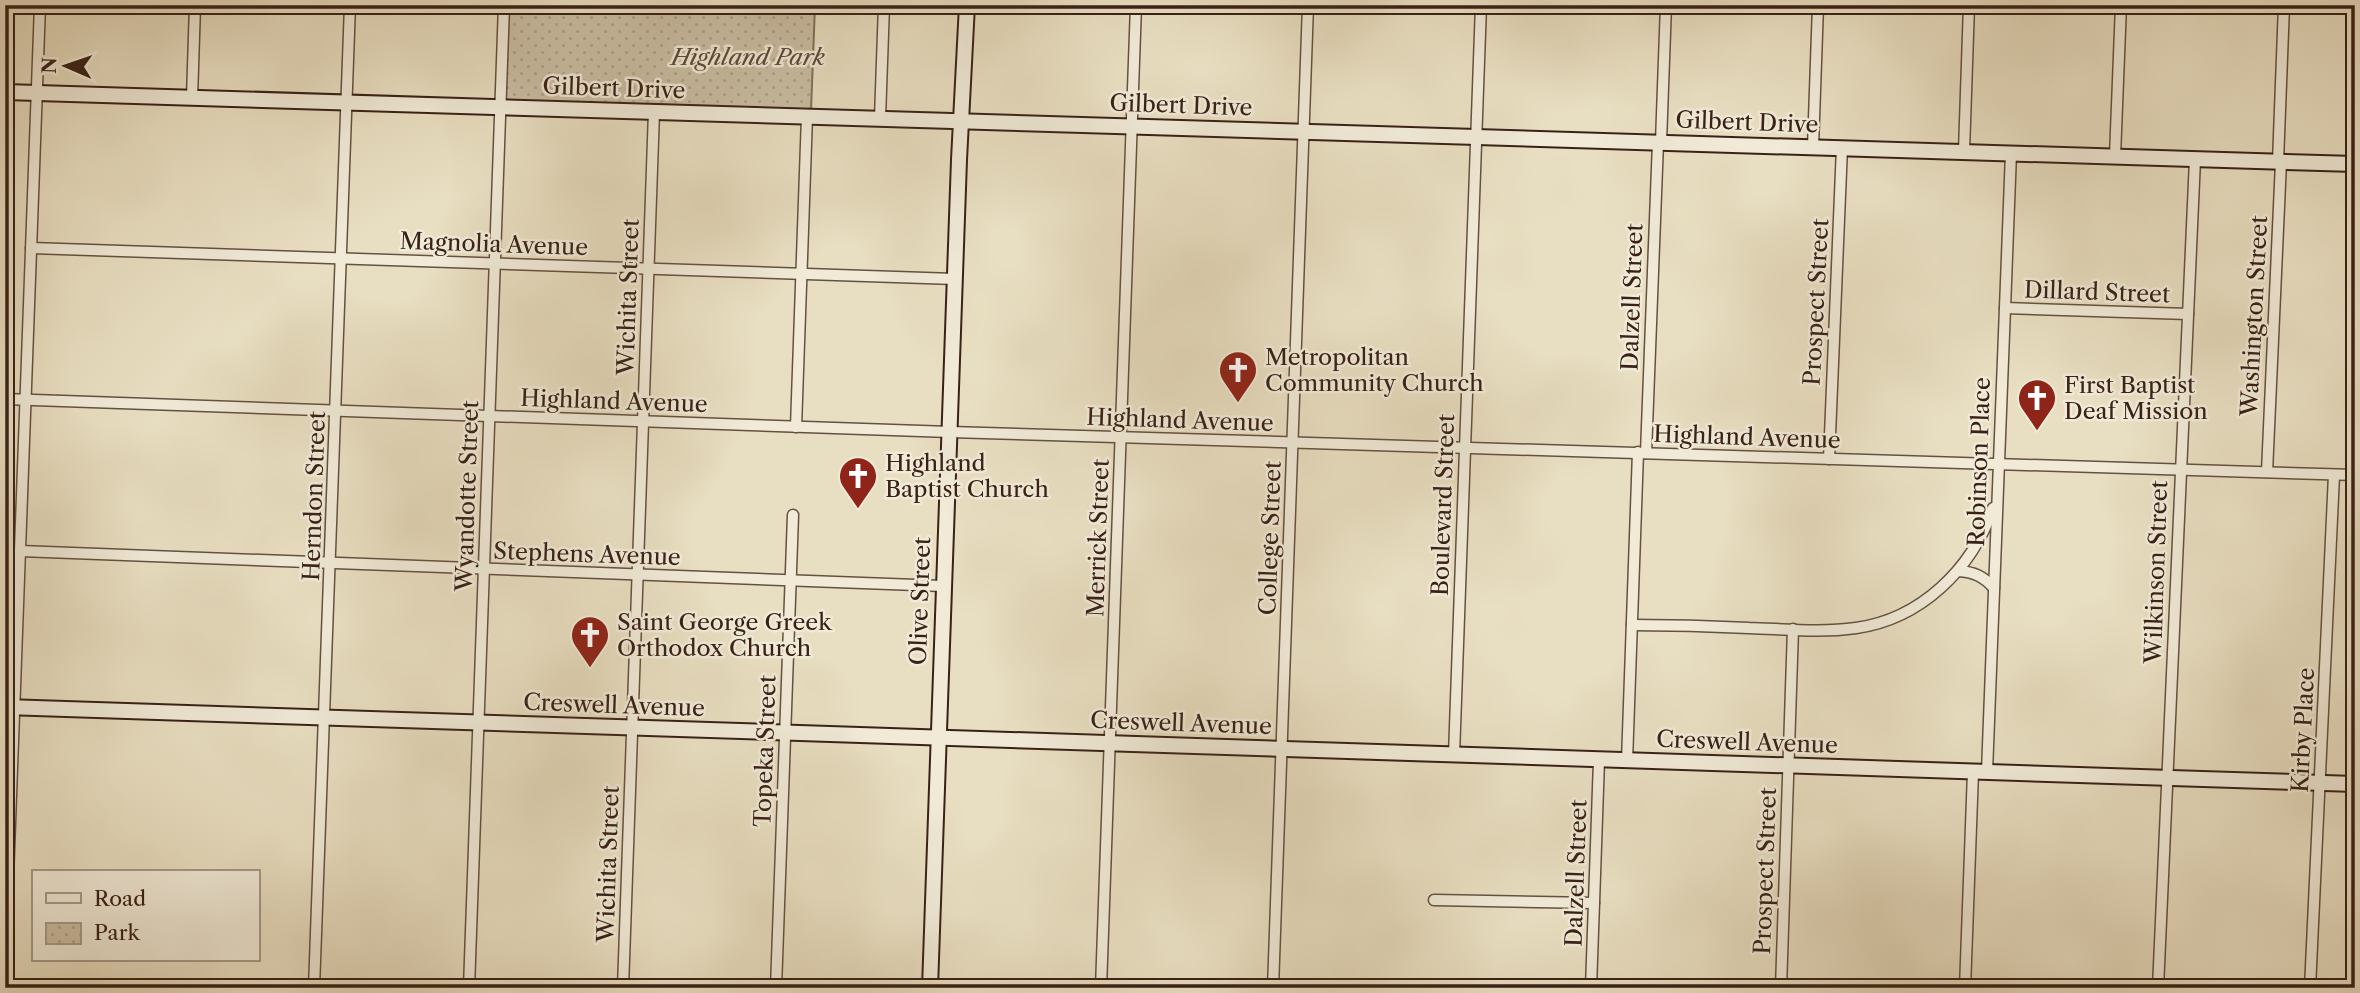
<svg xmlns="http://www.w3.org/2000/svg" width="2360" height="993" font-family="'Libre Caslon Text',serif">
<defs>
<pattern id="park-dots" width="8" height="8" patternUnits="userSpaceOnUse" patternTransform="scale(1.75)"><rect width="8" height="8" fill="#cabea4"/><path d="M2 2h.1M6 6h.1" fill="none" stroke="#aea38c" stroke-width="1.8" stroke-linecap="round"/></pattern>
</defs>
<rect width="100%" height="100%" fill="#e8dec1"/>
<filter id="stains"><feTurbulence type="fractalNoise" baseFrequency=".00286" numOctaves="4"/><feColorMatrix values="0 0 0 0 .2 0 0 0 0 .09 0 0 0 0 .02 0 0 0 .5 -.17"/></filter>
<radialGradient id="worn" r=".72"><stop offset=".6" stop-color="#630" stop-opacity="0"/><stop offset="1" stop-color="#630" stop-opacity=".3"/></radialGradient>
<!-- park -->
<polygon fill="url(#park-dots)" stroke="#82705e" stroke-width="2" points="507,5 815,5 811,111 504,101"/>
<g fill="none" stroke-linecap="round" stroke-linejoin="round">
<defs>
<g id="street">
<polyline points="192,98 195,5"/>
<polyline points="880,118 884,5"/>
<polyline points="1661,142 1666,5"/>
<polyline points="1813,147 1818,5"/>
<polyline points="1964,151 1969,5"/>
<polyline points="2115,156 2121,5"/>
<polyline points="2278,162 2284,5"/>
<polyline points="31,248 955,279"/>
<polyline points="2005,308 2188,314"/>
<polyline points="5,399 950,432 2355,475"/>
<polyline points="796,427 807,116"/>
<polyline points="1646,453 1658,142"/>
<polyline points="1829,459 1842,147"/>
<polyline points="2267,472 2281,162"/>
<polyline points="20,551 943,586"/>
<path d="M1958,571C1974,572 1983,576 1994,588"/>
<path d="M1632,625C1671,625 1710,626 1749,628C1784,629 1821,633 1856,628C1921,619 1972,569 1993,508"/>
<polyline points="1454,755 1481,5"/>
<polyline points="1627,761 1638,452"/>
<polyline points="1987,772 2011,153"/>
<polyline points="1434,900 1594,903"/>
<polyline points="5,959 40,5"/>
<polyline points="314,988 350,5"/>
<polyline points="469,988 504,5"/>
<polyline points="623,988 654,112"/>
<polyline points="776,988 793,515"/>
<polyline points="1101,988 1136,5"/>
<polyline points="1273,988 1308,5"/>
<polyline points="1591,988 1599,760"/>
<polyline points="1781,988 1793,629"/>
<polyline points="1965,988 1973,772"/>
<polyline points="2158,988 2195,159"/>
<polyline points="2310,988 2334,475"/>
</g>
<g id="secondary">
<polyline points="5,92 2355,164"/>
<polyline points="5,707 2355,784"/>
<polyline points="930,988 959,160 967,5"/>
</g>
</defs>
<!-- street casing -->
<use href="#street" stroke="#655042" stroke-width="13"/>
<!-- secondary casing -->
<use href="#secondary" stroke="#392117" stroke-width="18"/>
<!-- street -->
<use href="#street" stroke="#f0ead7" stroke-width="10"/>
<!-- secondary -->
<use href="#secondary" stroke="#f0ead7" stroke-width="14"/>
</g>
<!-- icons -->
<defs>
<symbol id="church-pin" viewBox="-11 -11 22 30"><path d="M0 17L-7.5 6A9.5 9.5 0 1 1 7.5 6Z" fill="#8f2418" stroke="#f0ead7"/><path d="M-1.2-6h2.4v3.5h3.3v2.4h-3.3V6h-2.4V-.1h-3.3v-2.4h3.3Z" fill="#fff"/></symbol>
</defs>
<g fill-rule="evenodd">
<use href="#church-pin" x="1216" y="348" width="44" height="60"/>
<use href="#church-pin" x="2015" y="376" width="44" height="60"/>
<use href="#church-pin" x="836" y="454" width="44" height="60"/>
<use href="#church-pin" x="568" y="613" width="44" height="60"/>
</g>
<g text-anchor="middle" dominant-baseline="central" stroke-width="5" stroke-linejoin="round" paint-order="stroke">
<!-- park labels -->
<g font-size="23" font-style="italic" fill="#5d483a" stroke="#f0ead7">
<text x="748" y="57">Highland Park</text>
</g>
<!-- street labels -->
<g font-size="23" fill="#392117" stroke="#f0ead7">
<text transform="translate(614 88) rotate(2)">Gilbert Drive</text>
<text transform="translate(1181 105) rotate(2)">Gilbert Drive</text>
<text transform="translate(1747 122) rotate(2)">Gilbert Drive</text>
<text transform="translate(494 244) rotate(2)">Magnolia Avenue</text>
<text transform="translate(2097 292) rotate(2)">Dillard Street</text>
<text transform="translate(628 297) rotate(-88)">Wichita Street</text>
<text transform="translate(1632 297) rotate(-88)">Dalzell Street</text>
<text transform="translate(1816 302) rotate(-87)">Prospect Street</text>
<text transform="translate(2254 316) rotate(-87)">Washington Street</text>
<text transform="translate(614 401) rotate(2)">Highland Avenue</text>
<text transform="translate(1180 420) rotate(2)">Highland Avenue</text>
<text transform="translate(1747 437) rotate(2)">Highland Avenue</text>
<text transform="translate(1979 462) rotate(-88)">Robinson Place</text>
<text transform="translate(314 496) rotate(-88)">Herndon Street</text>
<text transform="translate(467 496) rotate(-88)">Wyandotte Street</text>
<text transform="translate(1443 505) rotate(-88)">Boulevard Street</text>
<text transform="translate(1098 538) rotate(-88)">Merrick Street</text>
<text transform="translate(1270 538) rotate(-88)">College Street</text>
<text transform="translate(587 554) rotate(2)">Stephens Avenue</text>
<text transform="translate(2156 572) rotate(-88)">Wilkinson Street</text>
<text transform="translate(920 601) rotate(-88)">Olive Street</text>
<text transform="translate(614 705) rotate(2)">Creswell Avenue</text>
<text transform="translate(1181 723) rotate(2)">Creswell Avenue</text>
<text transform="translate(2303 730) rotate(-87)">Kirby Place</text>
<text transform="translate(1747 742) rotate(2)">Creswell Avenue</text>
<text transform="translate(765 751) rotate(-88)">Topeka Street</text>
<text transform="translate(608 864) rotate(-88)">Wichita Street</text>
<text transform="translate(1765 871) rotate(-88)">Prospect Street</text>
<text transform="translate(1576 873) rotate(-88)">Dalzell Street</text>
</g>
<!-- poi labels -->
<g font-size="23" fill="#392117" stroke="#f0ead7" text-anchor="start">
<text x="1265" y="357">Metropolitan<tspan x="1265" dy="26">Community Church</tspan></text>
<text x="2064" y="385">First Baptist<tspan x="2064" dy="26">Deaf Mission</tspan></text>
<text x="885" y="463">Highland<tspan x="885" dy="26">Baptist Church</tspan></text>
<text x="617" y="622">Saint George Greek<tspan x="617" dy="26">Orthodox Church</tspan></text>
</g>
</g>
<!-- margin -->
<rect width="2360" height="993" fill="none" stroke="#e8dec1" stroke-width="28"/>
<rect x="7" y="7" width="2346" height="979" fill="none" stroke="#392117" stroke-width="3.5"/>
<rect x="14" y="14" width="2332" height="965" fill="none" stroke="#392117" stroke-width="2"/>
<!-- legend -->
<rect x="32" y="870" width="228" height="91" fill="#f0ead7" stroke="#a79a8a" stroke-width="2"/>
<rect x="46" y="893" width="35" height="10" fill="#f0ead7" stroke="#a79a8a" stroke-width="2"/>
<text x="94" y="906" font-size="21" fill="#392117">Road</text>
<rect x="46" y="923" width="35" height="21" fill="url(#park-dots)" stroke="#a79a8a" stroke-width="2"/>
<text x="94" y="940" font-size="21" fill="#392117">Park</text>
<!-- north arrow -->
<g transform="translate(66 66) rotate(272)" stroke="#f0ead7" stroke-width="5" paint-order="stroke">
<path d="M0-5L12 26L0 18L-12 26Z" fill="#392117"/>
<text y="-10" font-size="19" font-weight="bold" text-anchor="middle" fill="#392117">N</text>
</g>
<rect width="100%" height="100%" filter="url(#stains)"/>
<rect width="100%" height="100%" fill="url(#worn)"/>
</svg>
